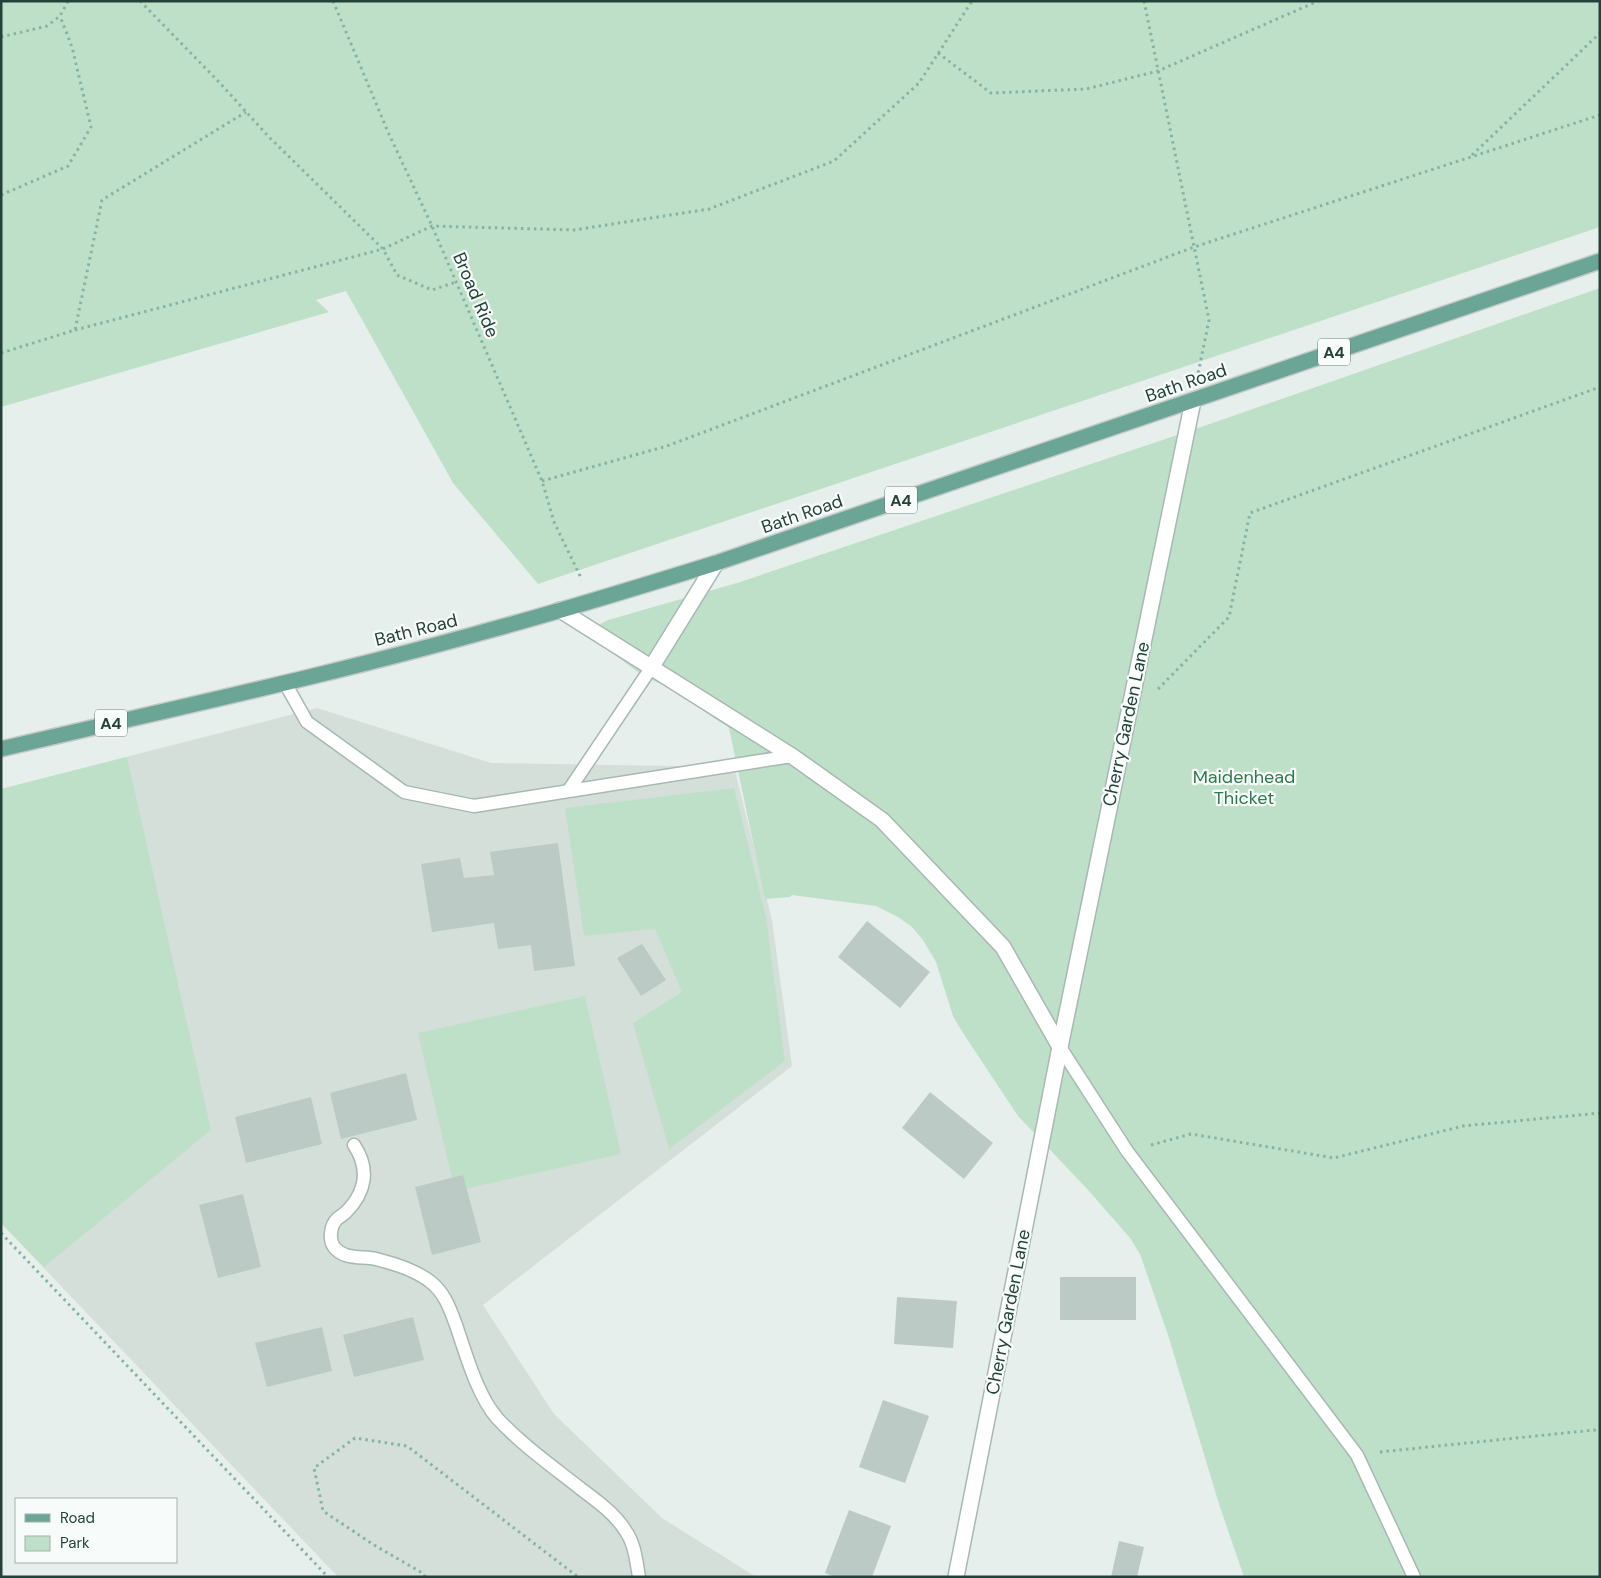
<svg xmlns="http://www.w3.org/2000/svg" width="1601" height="1578" font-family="'DM Sans',sans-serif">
<rect width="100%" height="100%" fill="#e6efeb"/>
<!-- built -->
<polygon fill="#d4dfda" points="317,708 491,763 734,767 772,920 792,1066 483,1305 554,1414 662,1518 756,1577 338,1577 1,1223 1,789"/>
<!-- green -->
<g fill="#bfe0c8">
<polygon points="1,1 1600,1 1600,227 538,584 453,483 346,291 316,300 329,312 1,407"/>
<polygon points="1600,288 1600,1577 1244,1577 1219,1504 1168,1335 1140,1254 1130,1238 1089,1191 1018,1116 963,1033 953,1016 936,962 923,940 912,927 898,917 876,906 792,895 790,897 765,899 729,728 668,687 643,676 602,645 581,634 608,620 737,583 1204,426"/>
<polygon points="127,757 211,1130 44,1267 1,1223 1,789"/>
<polygon points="734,788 766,917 785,1061 669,1149 633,1023 682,992 655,929 584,936 565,808"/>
<polygon points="585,996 621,1154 455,1191 418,1033"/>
</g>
<!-- building -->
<g fill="#bbcac4">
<polygon points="558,843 575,966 534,971 531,945 498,949 494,923 432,932 421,864 460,858 464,878 494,875 490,852"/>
<polygon points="867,921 930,972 900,1008 838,957"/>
<polygon points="642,944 666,980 641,996 617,958"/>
<polygon points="406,1073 417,1120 341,1139 330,1093"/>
<polygon points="930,1092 993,1143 964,1179 902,1128"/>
<polygon points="311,1097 322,1144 246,1163 235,1117"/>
<polygon points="463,1175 481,1242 432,1255 415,1187"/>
<polygon points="243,1194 261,1267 218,1278 199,1205"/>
<rect x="1060" y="1277" width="76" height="43"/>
<polygon points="897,1297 957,1301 953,1348 894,1344"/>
<polygon points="413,1317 424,1360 354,1377 343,1335"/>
<polygon points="322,1327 332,1371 267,1387 255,1343"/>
<polygon points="883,1400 929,1416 905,1483 859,1467"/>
<polygon points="849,1510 891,1526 872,1577 835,1577 825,1573"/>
<polygon points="1119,1541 1144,1547 1137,1577 1111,1577"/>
</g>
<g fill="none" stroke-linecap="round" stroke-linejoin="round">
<defs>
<g id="service">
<polyline points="285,683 307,722 404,792 474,806 792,756"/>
<polyline points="569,790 651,668"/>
<polyline points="1060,1047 1127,1151 1357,1455 1414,1577"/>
<path d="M354,1145C370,1169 366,1192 346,1212C343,1215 339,1217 337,1219C330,1226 329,1240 334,1247C344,1260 362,1256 376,1259C395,1264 416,1270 432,1283C445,1294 450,1309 456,1325C466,1354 477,1395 497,1418C522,1445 552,1466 581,1489C597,1501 614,1513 625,1530C635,1544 636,1560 639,1577"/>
</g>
<g id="minor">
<polyline points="560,610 792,756 882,820 1003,947 1060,1047"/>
<polyline points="651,668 716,563"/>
<polyline points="956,1577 1060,1047 1193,401"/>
</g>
<path id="primary" d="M1,749C166,710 331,675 494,629C568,609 642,586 716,563L1600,261"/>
</defs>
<!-- service casing -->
<use href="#service" stroke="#a8b8b2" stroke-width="15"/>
<!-- minor casing -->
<use href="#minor" stroke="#a8b8b2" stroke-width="18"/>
<!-- primary casing -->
<use href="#primary" stroke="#c2cac8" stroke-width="18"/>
<!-- path -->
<g stroke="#86b3a5" stroke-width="3" stroke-dasharray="2.5 4" stroke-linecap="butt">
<polyline points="140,1 219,82 268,136 383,249 397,275 432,290 456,282"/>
<polyline points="333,1 388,132 432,226 542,481 554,522 582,580"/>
<polyline points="1144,1 1209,320 1198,374"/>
<polyline points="1,37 47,26 60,16 68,1"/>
<polyline points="938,53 991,93 1086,89 1158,71 1318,1"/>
<polyline points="1472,155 1600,33"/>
<polyline points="1,195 68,166 91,127 72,47 60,16"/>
<polyline points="75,330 383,249 432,226 574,230 709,209 834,161 919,83 972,1"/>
<polyline points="1,353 75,330 102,200 246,112"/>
<polyline points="542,481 667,446 1194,247 1600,115"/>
<polyline points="1158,689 1229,617 1250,513 1600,387"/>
<polyline points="1151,1145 1191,1134 1334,1158 1463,1126 1600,1113"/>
<polyline points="1,1233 328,1577"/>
<polyline points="1380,1452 1594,1430 1600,1432"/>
<polyline points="425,1577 424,1574 374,1545 323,1511 314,1468 355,1438 407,1446 578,1577"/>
</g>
<!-- service -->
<use href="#service" stroke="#fff" stroke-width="12"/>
<!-- minor -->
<use href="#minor" stroke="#fff" stroke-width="15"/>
<!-- primary -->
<use href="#primary" stroke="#6aa596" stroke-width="15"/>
</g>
<g text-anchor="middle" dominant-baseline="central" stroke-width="4.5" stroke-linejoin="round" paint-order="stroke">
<!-- shield labels -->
<g fill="#f7fbf9" stroke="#637a73" stroke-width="1">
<rect x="1318" y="338.5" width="32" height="27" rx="4"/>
<rect x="885" y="486.5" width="32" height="27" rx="4"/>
<rect x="95" y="709.5" width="32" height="27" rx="4"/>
</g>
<g font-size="16" font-weight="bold" fill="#24423a">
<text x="1334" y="352">A4</text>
<text x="901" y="500">A4</text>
<text x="111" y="723">A4</text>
</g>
<!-- street labels -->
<g font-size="18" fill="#24423a" stroke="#f7fbf9">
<text transform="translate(476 295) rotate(67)">Broad Ride</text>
<text transform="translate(1186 383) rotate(-19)">Bath Road</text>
<text transform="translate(802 514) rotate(-19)">Bath Road</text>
<text transform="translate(416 630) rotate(-14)">Bath Road</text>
<text transform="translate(1126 724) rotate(-78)">Cherry Garden Lane</text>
<text transform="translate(1008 1312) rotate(-79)">Cherry Garden Lane</text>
</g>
<!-- park labels -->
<g font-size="18" fill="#2d7a4b" stroke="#f7fbf9">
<text x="1244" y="777">Maidenhead<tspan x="1244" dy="21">Thicket</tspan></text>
</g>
</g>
<!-- border -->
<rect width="1601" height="1578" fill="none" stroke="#24423a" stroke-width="5"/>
<!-- legend -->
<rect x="15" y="1498" width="162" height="65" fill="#f7fbf9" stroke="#a3b1ad"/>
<rect x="25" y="1514" width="25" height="8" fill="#6aa596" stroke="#a3b1ad"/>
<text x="60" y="1523" font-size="15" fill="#24423a">Road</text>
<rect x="25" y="1536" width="25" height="15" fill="#bfe0c8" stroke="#a3b1ad"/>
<text x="60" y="1548" font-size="15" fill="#24423a">Park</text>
</svg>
